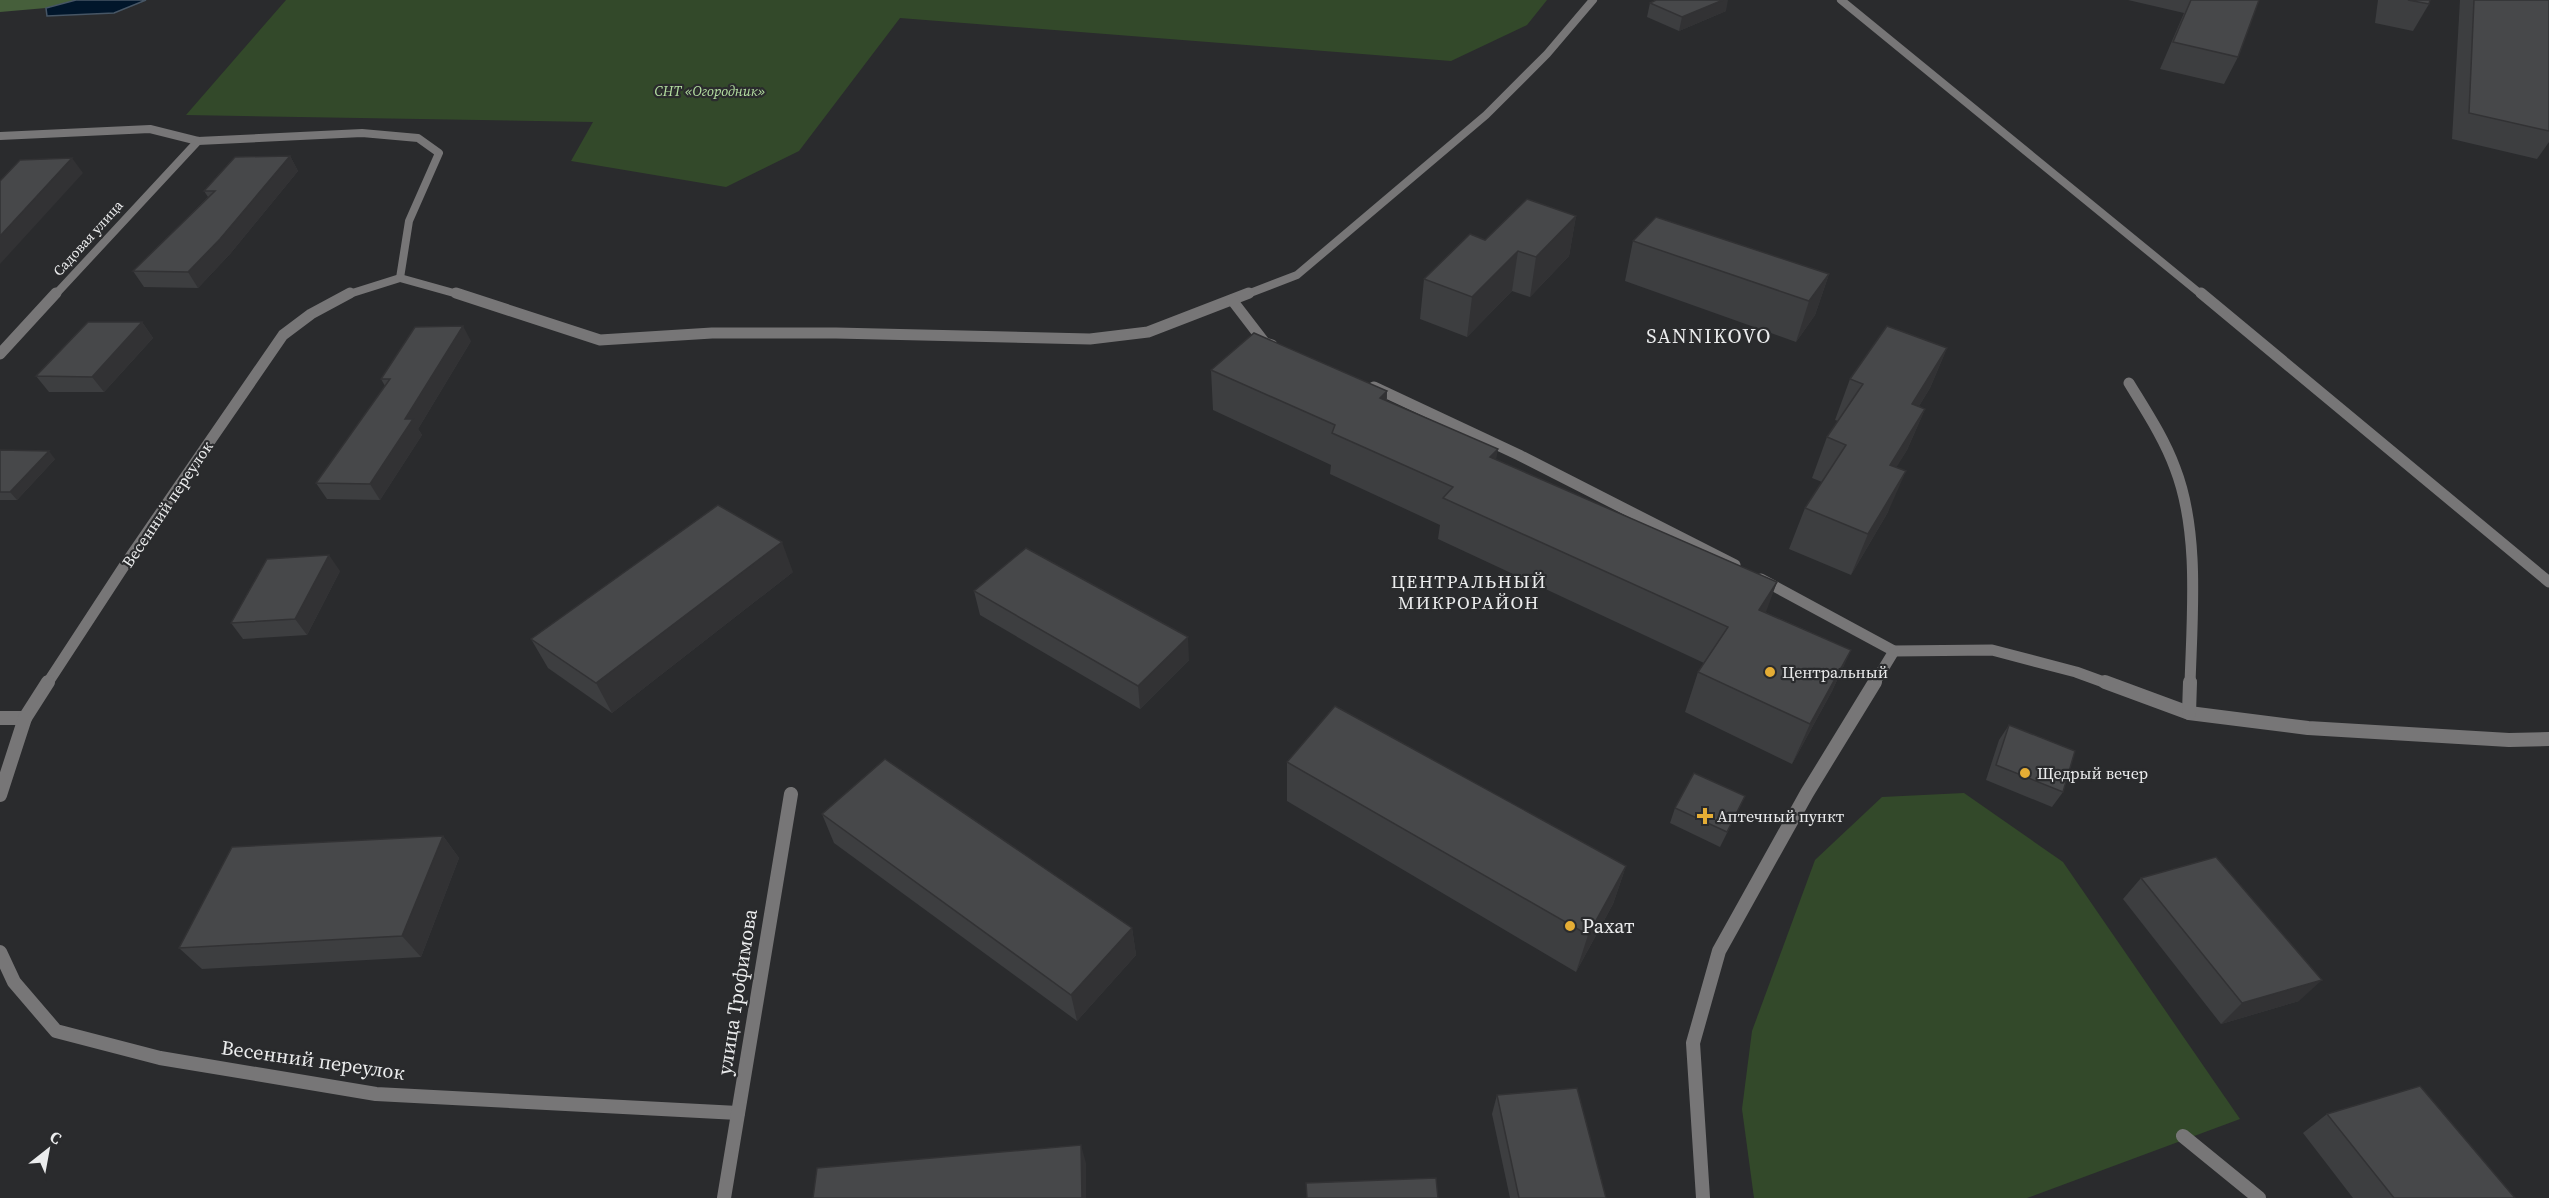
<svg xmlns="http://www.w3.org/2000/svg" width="2549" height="1198" font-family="'Source Serif 4',serif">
<rect width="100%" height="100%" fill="#2a2b2d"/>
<!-- green -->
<g fill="#33492a">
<polygon points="286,0 1547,0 1527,25 1451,61 900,18 799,151 726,187 571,161 593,122 186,115"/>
<polygon points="1964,793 2063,862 2240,1119 2027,1198 1754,1198 1742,1109 1752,1031 1815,860 1882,797"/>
</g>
<!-- forest -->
<polygon fill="#465f3b" points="0,0 76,0 46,8 0,12"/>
<!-- water -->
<polygon fill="#01162b" stroke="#475665" stroke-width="1.5" points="76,0 146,0 114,13 47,16 46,8"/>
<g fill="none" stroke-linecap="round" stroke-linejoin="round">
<!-- street-far2 -->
<g stroke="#777677" stroke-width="8">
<polyline points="1841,0 2202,295"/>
<polyline points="0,136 150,129 198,141 362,133 418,138 439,153 409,221 400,278"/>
<polyline points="400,278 461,295"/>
<polyline points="55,295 198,141"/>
<polyline points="346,295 400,278"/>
<polyline points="1245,295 1297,275 1486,115 1547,54 1593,0"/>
</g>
<!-- street-far1 -->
<g stroke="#777677" stroke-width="11">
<polyline points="456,293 600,340 712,333 836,333 1090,339 1148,332 1249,293"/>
<polyline points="2201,293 2549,582"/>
<polyline points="1232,300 1265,343 1272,345"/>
<polyline points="0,354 56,293"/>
<path d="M2129,383C2146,411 2164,438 2175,468C2200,532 2192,617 2190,684"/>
<polyline points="1374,387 1519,455 1735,565"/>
<polyline points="1761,579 1894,651 1992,650 2076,672 2109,684"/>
<polyline points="47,684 128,560 283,335 311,314 350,293"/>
<polyline points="1874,684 1894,651"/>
</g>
<!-- street -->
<g stroke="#777677" stroke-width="14">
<polyline points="2105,682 2189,713 2308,728 2509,740 2549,739"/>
<polyline points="2189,713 2190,682"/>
<polyline points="0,718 25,718"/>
<polyline points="0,795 25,718 48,682"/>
<polyline points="0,952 14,982 56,1031 160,1058 376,1094 738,1113"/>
<polyline points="2183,1136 2259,1198"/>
<polyline points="724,1198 791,794"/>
<polyline points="1703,1198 1693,1043 1719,951 1807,793 1875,682"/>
</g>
</g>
<!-- wall -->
<g fill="#3d3e40">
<polygon points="2128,0 2259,0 2238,57 2224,84 2160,69 2184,13"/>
<polygon points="2378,0 2430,0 2429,4 2413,31 2375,23"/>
<polygon points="2460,0 2549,0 2549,142 2537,159 2452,139"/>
<polygon points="1650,3 1726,11 1679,31 1647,17"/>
<polygon points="290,156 298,171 230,254 198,288 144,287 133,271 208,197 204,191"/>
<polygon points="1576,216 1569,256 1530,297 1512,291 1467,337 1420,319 1424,279 1485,240"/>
<polygon points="1633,241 1829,274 1815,315 1796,342 1625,281"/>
<polygon points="142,322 153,338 104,392 49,392 36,376"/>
<polygon points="471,341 418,429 422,435 380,500 327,499 316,483 385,386 381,379"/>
<polygon points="1947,348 1930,388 1919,406 1925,409 1907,450 1896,467 1888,512 1851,575 1789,549 1805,508 1822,482 1812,478 1827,437 1838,421 1835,420 1850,379"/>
<polygon points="1211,370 1387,391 1387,401 1496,460 1777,582 1765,612 1851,650 1832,691 1792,764 1685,712 1698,672 1704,663 1438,539 1440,525 1330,474 1331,465 1213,410"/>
<polygon points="0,450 55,459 17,500 0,500"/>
<polygon points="340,571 307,635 243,639 231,623"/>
<polygon points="793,572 612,713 548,668 531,639"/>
<polygon points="974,591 1189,660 1140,709 980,615"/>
<polygon points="2009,725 2063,792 2052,807 1986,780 1999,740"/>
<polygon points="1287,762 1626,866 1613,904 1576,972 1287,801"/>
<polygon points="1745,796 1738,811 1720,847 1670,823 1675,808"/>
<polygon points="822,814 1132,928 1136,955 1077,1021 834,843"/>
<polygon points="443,836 459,858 421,957 202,969 179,948"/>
<polygon points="2141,878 2299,1001 2221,1024 2123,899"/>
<polygon points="1497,1095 1606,1198 1510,1198 1492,1114"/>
<polygon points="2327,1114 2515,1198 2353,1198 2303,1133"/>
</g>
<!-- shaded-wall -->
<g fill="#323234">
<polygon points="1723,0 1728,0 1726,11 1679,31 1682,17"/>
<polygon points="290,156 298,171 230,254 198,288 188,272"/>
<polygon points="72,158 83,173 0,264 0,236"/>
<polygon points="1576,216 1569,256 1530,297 1536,257"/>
<polygon points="1518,251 1512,291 1467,337 1472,297"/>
<polygon points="1829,274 1815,315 1796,342 1809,301"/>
<polygon points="142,322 153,338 104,392 92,377"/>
<polygon points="463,326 471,341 418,429 422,435 380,500 370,484 405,419"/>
<polygon points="1947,348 1930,388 1895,445 1912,404"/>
<polygon points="1387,391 1384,431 1380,398"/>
<polygon points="1925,409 1907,450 1873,506 1890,465"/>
<polygon points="1498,449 1491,490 1490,457"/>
<polygon points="49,451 55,459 17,500 10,492"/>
<polygon points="1906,471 1888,512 1851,575 1868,534"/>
<polygon points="782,542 793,572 612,713 596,683"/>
<polygon points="329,555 340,571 307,635 295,619"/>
<polygon points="1777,582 1762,623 1759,610"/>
<polygon points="1188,637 1189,660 1140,709 1138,686"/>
<polygon points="1851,650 1832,691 1792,764 1810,724"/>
<polygon points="443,836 459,858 421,957 402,936"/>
<polygon points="1626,866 1613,904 1576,972 1588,935"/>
<polygon points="1132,928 1136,955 1077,1021 1071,995"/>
<polygon points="2322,980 2299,1001 2221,1024 2242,1003"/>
<polygon points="1081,1145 1086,1163 1086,1198 1082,1198"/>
</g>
<!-- building -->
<g fill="#47484a" stroke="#323234" stroke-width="1.5">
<polygon points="1656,0 1723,0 1682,17 1650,3"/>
<polygon points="2191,0 2259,0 2238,57 2173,42"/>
<polygon points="2408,0 2430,0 2429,4"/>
<polygon points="2474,0 2549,0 2549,131 2469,113"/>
<polygon points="290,156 220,239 188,272 133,271 215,191 204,191 235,157"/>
<polygon points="72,158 0,236 0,181 20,160"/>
<polygon points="1527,199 1576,216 1536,257 1518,251 1472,297 1424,279 1470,234 1485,240"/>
<polygon points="1656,217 1829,274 1809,301 1633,241"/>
<polygon points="88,322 142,322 92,377 36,376"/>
<polygon points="463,326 405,419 413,419 370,484 316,483 390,379 381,379 415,327"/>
<polygon points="1887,326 1947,348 1912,404 1925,409 1890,465 1906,471 1868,534 1805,508 1846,445 1827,437 1863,384 1850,379"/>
<polygon points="1254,333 1387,391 1380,398 1498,449 1490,457 1777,582 1759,610 1851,650 1810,724 1698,672 1728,627 1443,498 1453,487 1332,433 1335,425 1211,370"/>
<polygon points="0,450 49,451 10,492 0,492"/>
<polygon points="718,505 782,542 596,683 531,639"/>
<polygon points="1026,548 1188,637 1138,686 974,591"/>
<polygon points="329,555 295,619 231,623 267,559"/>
<polygon points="1335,706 1626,866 1588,935 1287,762"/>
<polygon points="2009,725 2075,751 2063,792 1996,765"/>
<polygon points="885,759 1132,928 1071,995 822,814"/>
<polygon points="1694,773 1745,796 1727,832 1675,808"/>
<polygon points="443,836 402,936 179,948 232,847"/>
<polygon points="2216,857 2322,980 2242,1003 2141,878"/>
<polygon points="2420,1086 2515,1198 2394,1198 2327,1114"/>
<polygon points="1577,1088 1606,1198 1519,1198 1497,1095"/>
<polygon points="1081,1145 1082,1198 813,1198 817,1168"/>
<polygon points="1436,1178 1438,1198 1307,1198 1306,1183"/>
</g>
<!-- markers -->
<g fill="#e5ad35" stroke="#2a2b2d" stroke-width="2">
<circle cx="1770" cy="672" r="6"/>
<circle cx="2025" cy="773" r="6"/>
<path d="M1702 807h6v6h6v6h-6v6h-6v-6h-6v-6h6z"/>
<circle cx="1570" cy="926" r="6"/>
</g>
<g text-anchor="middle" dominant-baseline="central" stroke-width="4.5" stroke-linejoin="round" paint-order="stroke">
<!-- far-park labels -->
<g font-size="14" font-style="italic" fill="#b6e1a3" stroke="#2a2b2d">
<text x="710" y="91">СНТ «Огородник»</text>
</g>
<!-- far-street labels -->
<g font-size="14" fill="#ebeced" stroke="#2a2b2d">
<text transform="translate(88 238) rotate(-48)">Садовая улица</text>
</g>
<!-- street labels -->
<g font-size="16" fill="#ebeced" stroke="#2a2b2d">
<text transform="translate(167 504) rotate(-56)">Весенний переулок</text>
</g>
<!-- poi labels -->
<g font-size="16" fill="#ebeced" stroke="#2a2b2d" text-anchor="start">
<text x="1782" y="672">Центральный</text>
<text x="2037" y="773">Щедрый вечер</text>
<text x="1717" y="816">Аптечный пункт</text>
</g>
<!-- neighbourhood labels -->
<g font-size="18" letter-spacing="1.5" fill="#ebeced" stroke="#2a2b2d">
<text x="1469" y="581">ЦЕНТРАЛЬНЫЙ<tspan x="1469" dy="21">МИКРОРАЙОН</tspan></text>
</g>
<!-- quarter labels -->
<g font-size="20" letter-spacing="1.5" fill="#ebeced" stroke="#2a2b2d">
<text x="1709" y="336">SANNIKOVO</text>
</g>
<!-- near-poi labels -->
<g font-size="20" fill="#ebeced" stroke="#2a2b2d" text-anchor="start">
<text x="1582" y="926">Рахат</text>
</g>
<!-- near-street labels -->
<g font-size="20" fill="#ebeced" stroke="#2a2b2d">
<text transform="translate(737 992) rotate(-81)">улица Трофимова</text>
<text transform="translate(313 1060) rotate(8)">Весенний переулок</text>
</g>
</g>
<!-- north arrow -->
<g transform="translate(48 1150) rotate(31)" stroke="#2a2b2d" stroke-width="4.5" paint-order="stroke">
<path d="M0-4.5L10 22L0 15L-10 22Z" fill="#ebeced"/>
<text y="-9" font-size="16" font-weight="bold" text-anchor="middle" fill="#ebeced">С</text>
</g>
</svg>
